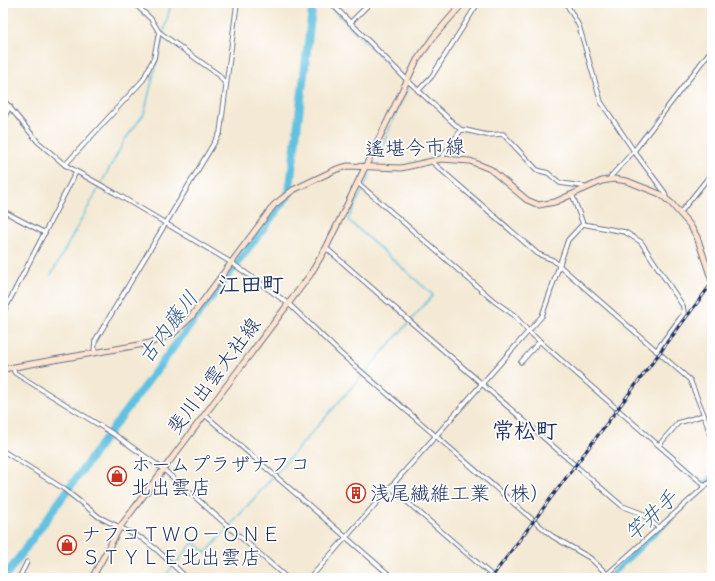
<svg xmlns="http://www.w3.org/2000/svg" width="715" height="581" font-family="Caveat,'Klee One',sans-serif">
<rect width="100%" height="100%" fill="#fff"/>
<filter id="ink" filterUnits="userSpaceOnUse"><feTurbulence type="fractalNoise" baseFrequency=".025" numOctaves="2"/><feDisplacementMap in="SourceGraphic" scale="8" xChannelSelector="R" yChannelSelector="G"/><feConvolveMatrix kernelMatrix="1 2 1 2 8 2 1 2 1" color-interpolation-filters="sRGB"/></filter>
<filter id="wash" filterUnits="userSpaceOnUse"><feTurbulence type="fractalNoise" baseFrequency=".012" numOctaves="4" result="noise"/><feDisplacementMap in="SourceGraphic" scale="16" xChannelSelector="R" yChannelSelector="G"/><feGaussianBlur stdDeviation="0.9" result="paint"/><feColorMatrix in="noise" values="0 0 0 0 0 0 0 0 0 0 0 0 0 0 0 0 0 1.4 0 .05"/><feComposite in="paint" operator="in"/></filter>
<g filter="url(#wash)">
<rect width="100%" height="100%" fill="#f4e9d4"/>
<g fill="none" stroke-linecap="round" stroke-linejoin="round">
<!-- stream -->
<g stroke="#62c1e0" stroke-width="1.5">
<polyline points="327,3 402,79"/>
<polyline points="379,155 395,114 409,86"/>
<polyline points="51,275 126,138 144,114 171,3"/>
<polyline points="163,578 194,542 206,553 433,295 348,220 370,175"/>
</g>
<!-- canal -->
<g stroke="#62c1e0" stroke-width="4.5">
<polyline points="704,488 706,486 704,483 712,477"/>
<polyline points="608,578 672,518"/>
</g>
<!-- river -->
<polyline stroke="#62c1e0" stroke-width="8" points="4,578 109,433 289,194 313,3"/>
</g>
</g>
<g filter="url(#ink)">
<g fill="none" stroke-linecap="round" stroke-linejoin="round">
<defs>
<g id="street">
<polyline points="134,3 151,19 159,32 219,75 226,85"/>
<polyline points="331,3 407,80 461,130 465,130 487,135 503,134 537,170 548,173 560,183 582,186 585,188"/>
<polyline points="566,3 579,26 601,102 634,151 665,193 666,198"/>
<polyline points="350,23 370,3"/>
<polyline points="418,91 432,76 478,3"/>
<polyline points="3,99 38,142 65,165 115,193 232,263 289,304 340,353 526,514 552,536 590,558 607,574"/>
<polyline points="3,120 10,106"/>
<polyline points="441,159 461,130"/>
<polyline points="431,161 538,254 553,260 690,380 704,415 712,441"/>
<polyline points="65,165 143,80 154,58 159,32"/>
<polyline points="610,179 611,176 634,151 712,49"/>
<polyline points="358,183 494,301 514,315 528,331 705,486"/>
<polyline points="3,211 45,233"/>
<polyline points="680,213 712,173"/>
<polyline points="583,224 625,232 641,242 683,306 684,313 656,351"/>
<polyline points="326,248 622,506 641,513 659,528"/>
<polyline points="3,313 76,172"/>
<polyline points="94,353 95,341 220,133 237,3"/>
<polyline points="521,362 540,341"/>
<polyline points="12,367 15,373 115,435 163,469 287,578"/>
<polyline points="205,415 393,578"/>
<polyline points="659,445 678,423 704,415"/>
<polyline points="3,451 64,489 99,517 143,539 157,550 187,578"/>
<polyline points="390,487 495,578"/>
<polyline points="19,578 27,562"/>
<polyline points="310,578 542,316 568,240 583,224 572,194"/>
<polyline points="603,578 712,480"/>
</g>
<g id="secondary">
<polyline points="3,369 150,343 173,334 191,317 274,205 293,190 337,169 348,166 401,168 441,159 470,161 490,169 527,200 539,205 555,202 602,181 614,179 627,181 660,194 671,203 690,225 697,237 712,281"/>
<polyline points="92,578 120,527 310,275 326,248 417,60 435,35 463,3"/>
</g>
</defs>
<!-- street casing -->
<use href="#street" stroke="#677087" stroke-width="5.5"/>
<!-- secondary casing -->
<use href="#secondary" stroke="#677087" stroke-width="7"/>
<!-- street -->
<use href="#street" stroke="#fff" stroke-width="3.5"/>
<!-- secondary -->
<use href="#secondary" stroke="#fde4d0" stroke-width="5"/>
<defs>
<polyline id="rail" points="491,578 712,283"/>
</defs>
<!-- rail casing -->
<use href="#rail" stroke="#1b2f5e" stroke-width="3"/>
<!-- rail -->
<use href="#rail" stroke="#fff" stroke-width="1.5" stroke-dasharray="4.5" stroke-linecap="butt"/>
</g>
</g>
<!-- icons -->
<defs>
<symbol id="shop-ring" viewBox="-11 -11 22 22"><circle r="9.5" fill="#fff" stroke="#c8321e" stroke-width="1.5"/><path d="M-5-2.5h2.3a2.7 3.5 0 0 1 5.4 0H5L5.5 6h-11ZM-1.5-2.5h3a1.5 2.3 0 0 0-3 0Z" fill="#c8321e"/></symbol>
<symbol id="building-ring" viewBox="-11 -11 22 22"><circle r="9.5" fill="#fff" stroke="#c8321e" stroke-width="1.5"/><path d="M-4-6H4V6H1V3H-1V6H-4ZM-2.5-4.3h1.7v1.8h-1.7ZM.8-4.3h1.7v1.8H.8ZM-2.5-1h1.7V.8h-1.7ZM.8-1h1.7V.8H.8Z" fill="#c8321e"/></symbol>
</defs>
<g fill-rule="evenodd">
<use href="#shop-ring" x="106" y="465" width="22" height="22"/>
<use href="#building-ring" x="345" y="482" width="22" height="22"/>
<use href="#shop-ring" x="56" y="534" width="22" height="22"/>
</g>
<g text-anchor="middle" dominant-baseline="central" stroke-width="3.5" stroke-linejoin="round" paint-order="stroke">
<!-- street labels -->
<g font-size="20" fill="#1b2f5e" stroke="#fff">
<text transform="translate(415 148) rotate(-2)">遙堪今市線</text>
<text transform="translate(214 376) rotate(-53)">斐川出雲大社線</text>
</g>
<!-- poi labels -->
<g font-size="20" fill="#1b2f5e" stroke="#fff" text-anchor="start">
<text x="131" y="464">ホームプラザナフコ<tspan x="131" dy="23">北出雲店</tspan></text>
<text x="370" y="493">浅尾繊維工業（株）</text>
<text x="81" y="534">ナフコＴＷＯ－ＯＮＥ<tspan x="81" dy="23">ＳＴＹＬＥ北出雲店</tspan></text>
</g>
<!-- water labels -->
<g font-size="21" font-style="italic" fill="#305b85" stroke="#fff">
<text transform="translate(168 327) rotate(-53)">古内藤川</text>
<text transform="translate(651 516) rotate(-43)">竿井手</text>
</g>
<!-- quarter labels -->
<g font-size="22" font-weight="bold" fill="#1b2f5e" stroke="#fff">
<text x="251" y="285">江田町</text>
<text x="525" y="431">常松町</text>
</g>
</g>
<!-- margin -->
<rect width="715" height="581" fill="none" stroke="#fff" stroke-width="16"/>
</svg>
